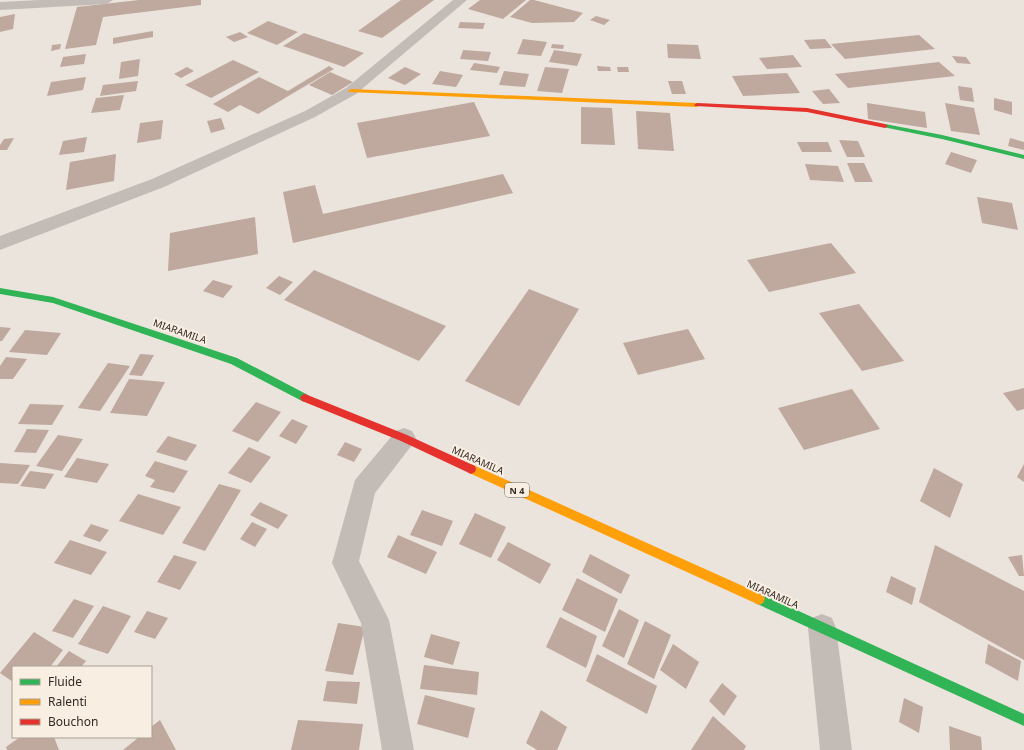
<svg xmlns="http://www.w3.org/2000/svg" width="1024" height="750" font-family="'Noto Sans',sans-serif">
<rect width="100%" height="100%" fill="#ebe4dc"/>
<!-- building -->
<g fill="#bfa89d">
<polygon points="139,0 201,0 201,5 103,17 96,45 65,49 77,7"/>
<polygon points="401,0 434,0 382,38 358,31"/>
<polygon points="480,0 526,0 503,19 468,9"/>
<polygon points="530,0 534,0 583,13 574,22 532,23 510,17"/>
<polygon points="15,14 13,29 0,32 0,17"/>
<polygon points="596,16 610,20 604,25 590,20"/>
<polygon points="268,21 298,32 277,45 247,33"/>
<polygon points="460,22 485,23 483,29 458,28"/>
<polygon points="153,31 153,37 113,44 113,38"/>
<polygon points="240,32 248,37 234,42 226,37"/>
<polygon points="304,33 364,53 344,67 283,46"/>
<polygon points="919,35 935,49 845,59 831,44"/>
<polygon points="523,39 547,42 541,56 517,54"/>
<polygon points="825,39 832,48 810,49 804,40"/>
<polygon points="61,44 60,49 51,51 52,45"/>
<polygon points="552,44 564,45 563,49 551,48"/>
<polygon points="667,44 698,45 701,59 668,58"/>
<polygon points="463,50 491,52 488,61 460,59"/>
<polygon points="554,50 582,54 577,66 549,62"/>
<polygon points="86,54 84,64 60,67 63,57"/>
<polygon points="793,55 802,67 767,69 759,58"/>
<polygon points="952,56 966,57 971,64 957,63"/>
<polygon points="140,59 138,76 119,79 121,62"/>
<polygon points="233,60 259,72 211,98 185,85"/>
<polygon points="939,62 955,76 848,88 835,74"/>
<polygon points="474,63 500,67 497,73 470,70"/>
<polygon points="329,66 334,69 258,114 240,105 228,112 213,104 259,77 288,91"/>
<polygon points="597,66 610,67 611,71 598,71"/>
<polygon points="187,67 194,71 181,78 174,74"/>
<polygon points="405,67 421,74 405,85 388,78"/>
<polygon points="545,67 569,69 562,93 537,91"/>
<polygon points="617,67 628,67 629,72 618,72"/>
<polygon points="440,71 463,75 456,87 432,84"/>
<polygon points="504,71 529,74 525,87 499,85"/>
<polygon points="330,72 353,82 332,95 309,85"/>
<polygon points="787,73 800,93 743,96 732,76"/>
<polygon points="86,77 83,90 47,96 51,82"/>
<polygon points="138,81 136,91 100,96 103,85"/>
<polygon points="668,81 682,81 686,94 672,94"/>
<polygon points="958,86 972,88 974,102 960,100"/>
<polygon points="829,89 840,103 823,104 812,91"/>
<polygon points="124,95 120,110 91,113 96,98"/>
<polygon points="994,98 1012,102 1012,115 994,110"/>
<polygon points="474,102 490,136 367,158 357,123"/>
<polygon points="867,103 925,112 927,128 868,119"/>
<polygon points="945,103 974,108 980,135 951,131"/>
<polygon points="581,107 612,108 615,145 581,144"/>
<polygon points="636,111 670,113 674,151 638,149"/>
<polygon points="221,118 225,129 211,133 207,121"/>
<polygon points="163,120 161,139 137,143 140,123"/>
<polygon points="87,137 84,152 59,155 63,141"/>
<polygon points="14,138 7,150 0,150 0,145 4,139"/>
<polygon points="1010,138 1024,142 1024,150 1008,146"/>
<polygon points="839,140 858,141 865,157 847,157"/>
<polygon points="797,142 828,142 832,152 802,152"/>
<polygon points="951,152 977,160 971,173 945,164"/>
<polygon points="116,154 114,181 66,190 70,162"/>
<polygon points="847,163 864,163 873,182 855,182"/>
<polygon points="805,164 838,166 844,182 810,180"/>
<polygon points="503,174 513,193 293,243 283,192 315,185 323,214"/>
<polygon points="977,197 1012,203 1018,230 982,223"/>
<polygon points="255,217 258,254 168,271 170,233"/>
<polygon points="831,243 856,273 769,292 747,260"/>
<polygon points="314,270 446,326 419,361 284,300"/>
<polygon points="279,276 293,282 280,295 266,288"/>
<polygon points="213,280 233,286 223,298 203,291"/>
<polygon points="529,289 579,309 519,406 465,381"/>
<polygon points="859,304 904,361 862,371 819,313"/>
<polygon points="0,327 11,328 2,341 0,341"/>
<polygon points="688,329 705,359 638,375 623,343"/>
<polygon points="25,330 61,333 47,355 9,352"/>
<polygon points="140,354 154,355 142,376 129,375"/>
<polygon points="6,357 27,359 13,379 0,379 0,366"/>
<polygon points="108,363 130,366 100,411 78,408"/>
<polygon points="129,379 165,382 147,416 110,413"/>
<polygon points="1024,388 1024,409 1017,411 1003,393"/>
<polygon points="852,389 880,429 804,450 778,408"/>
<polygon points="256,402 281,412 258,442 232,431"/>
<polygon points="30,404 64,405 52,425 18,424"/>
<polygon points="292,419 308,426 296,444 279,436"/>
<polygon points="27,429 49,430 36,453 14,452"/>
<polygon points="58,435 83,439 62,471 36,466"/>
<polygon points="168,436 197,445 186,461 156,452"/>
<polygon points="345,442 362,449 354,462 337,455"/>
<polygon points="249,447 271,457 251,483 228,473"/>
<polygon points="77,458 109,464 97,483 64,477"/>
<polygon points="155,461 188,471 174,493 150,487 155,480 145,476"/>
<polygon points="0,463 30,465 18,484 0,483"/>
<polygon points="1024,464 1024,482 1017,477"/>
<polygon points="934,468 963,484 950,518 920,501"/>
<polygon points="30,471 54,474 45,489 20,486"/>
<polygon points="219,484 241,490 205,551 182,543"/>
<polygon points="138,494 181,507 163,535 119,521"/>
<polygon points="260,502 288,515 278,529 250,515"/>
<polygon points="422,510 453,521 442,546 410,535"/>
<polygon points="475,513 506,527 491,558 459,544"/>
<polygon points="252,522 267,529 255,547 240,539"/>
<polygon points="91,524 109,530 100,542 83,536"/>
<polygon points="398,535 437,552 426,574 387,557"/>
<polygon points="70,540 107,552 91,575 54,563"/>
<polygon points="508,542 551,564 540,584 497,560"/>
<polygon points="935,545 1024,591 1024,660 919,602"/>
<polygon points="590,554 630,575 621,594 582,572"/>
<polygon points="174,555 197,562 180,590 157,582"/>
<polygon points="1022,555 1024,576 1019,576 1008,557"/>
<polygon points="891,576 916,588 912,605 886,592"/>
<polygon points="577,578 618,599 605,632 562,610"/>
<polygon points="74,599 94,606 73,638 52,631"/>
<polygon points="103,606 131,616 108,654 78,644"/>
<polygon points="619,609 639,620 624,658 602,646"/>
<polygon points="147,611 168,618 155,639 134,632"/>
<polygon points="560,617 597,636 586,668 546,647"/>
<polygon points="645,621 671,635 654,679 627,664"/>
<polygon points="338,623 365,627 353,675 325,671"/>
<polygon points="34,632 63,650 50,667 13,667 13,682 0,673"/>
<polygon points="431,634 460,642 453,665 424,657"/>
<polygon points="673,644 699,662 686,689 660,670"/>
<polygon points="988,644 1021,661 1018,681 985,663"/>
<polygon points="69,651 86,661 81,667 56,667"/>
<polygon points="597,654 657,686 647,714 586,681"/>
<polygon points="424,665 479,672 477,695 420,689"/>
<polygon points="327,681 360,682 357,704 323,701"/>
<polygon points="722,683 737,696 724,716 709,701"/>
<polygon points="425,695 475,708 468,738 417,724"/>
<polygon points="904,698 923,707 919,733 899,722"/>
<polygon points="541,710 567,727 557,750 537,750 526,743"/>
<polygon points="713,716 746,746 744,750 691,750"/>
<polygon points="160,720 176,750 123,750 139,737 151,737 151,727"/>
<polygon points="298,720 363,724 359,750 291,750"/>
<polygon points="949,726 981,737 982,750 950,750"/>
<polygon points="20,737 54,737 59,750 7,750 6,747"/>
</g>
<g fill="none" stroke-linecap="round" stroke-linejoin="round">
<!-- street -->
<g fill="#c3bcb6" fill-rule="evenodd">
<polygon points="40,0 113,0 107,4 0,10 0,2"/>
<polygon points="453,0 467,0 356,94 315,117 164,187 0,250 0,236 152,179 305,111 346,88"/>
<polygon points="404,428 412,431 416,438 412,445 375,493 359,561 389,620 414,750 382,750 361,623 332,563 355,480 396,431"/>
<polygon points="822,614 832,618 836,628 852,750 820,750 808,628 812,618"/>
</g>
<!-- fast -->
<g fill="#30b455" fill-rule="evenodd">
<polygon points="885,124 942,135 1024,155 1024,159 942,139 883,127 883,125"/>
<polygon points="0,288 53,297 237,358 308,395 310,398 308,401 305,402 302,401 231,364 53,303 0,294"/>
<polygon points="759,593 1024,714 1024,726 755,603 753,599 755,595"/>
</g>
<!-- slow -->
<g fill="#ff9f0a" fill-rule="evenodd">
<polygon points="351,89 697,103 700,105 697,107 349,92 348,91"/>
<polygon points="471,464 763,595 765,599 763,603 759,605 755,603 467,472 466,469 467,466"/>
</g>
<!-- jam -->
<g fill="#e5322d" fill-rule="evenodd">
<polygon points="697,103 807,108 885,124 888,126 885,128 807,112 695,106 694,105"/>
<polygon points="305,394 407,435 475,466 476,469 475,472 471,474 467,472 401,441 302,401 300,398 302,395"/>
</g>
</g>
<g text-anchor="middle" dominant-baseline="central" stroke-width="4" stroke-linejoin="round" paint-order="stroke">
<!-- shield labels -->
<rect fill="#f9eee2" stroke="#6e645e" stroke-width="1" x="505" y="483" width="24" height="14" rx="3"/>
<g font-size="9" font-weight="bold" fill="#332925">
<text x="517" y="490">N 4</text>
</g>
<!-- street labels -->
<g font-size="10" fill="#332925" stroke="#f9eee2">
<text transform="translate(180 331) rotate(19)">MIARAMILA</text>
<text transform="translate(478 460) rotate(24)">MIARAMILA</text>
<text transform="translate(773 594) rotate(24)">MIARAMILA</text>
</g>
</g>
<!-- legend -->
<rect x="12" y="666" width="140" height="72" fill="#f9eee2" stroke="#aa9f96"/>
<rect x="20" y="679" width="20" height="6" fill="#30b455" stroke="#aa9f96"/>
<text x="48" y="686" font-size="12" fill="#332925">Fluide</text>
<rect x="20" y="699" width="20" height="6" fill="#ff9f0a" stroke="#aa9f96"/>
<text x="48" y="706" font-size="12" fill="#332925">Ralenti</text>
<rect x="20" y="719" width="20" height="6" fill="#e5322d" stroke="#aa9f96"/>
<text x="48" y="726" font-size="12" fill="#332925">Bouchon</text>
</svg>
